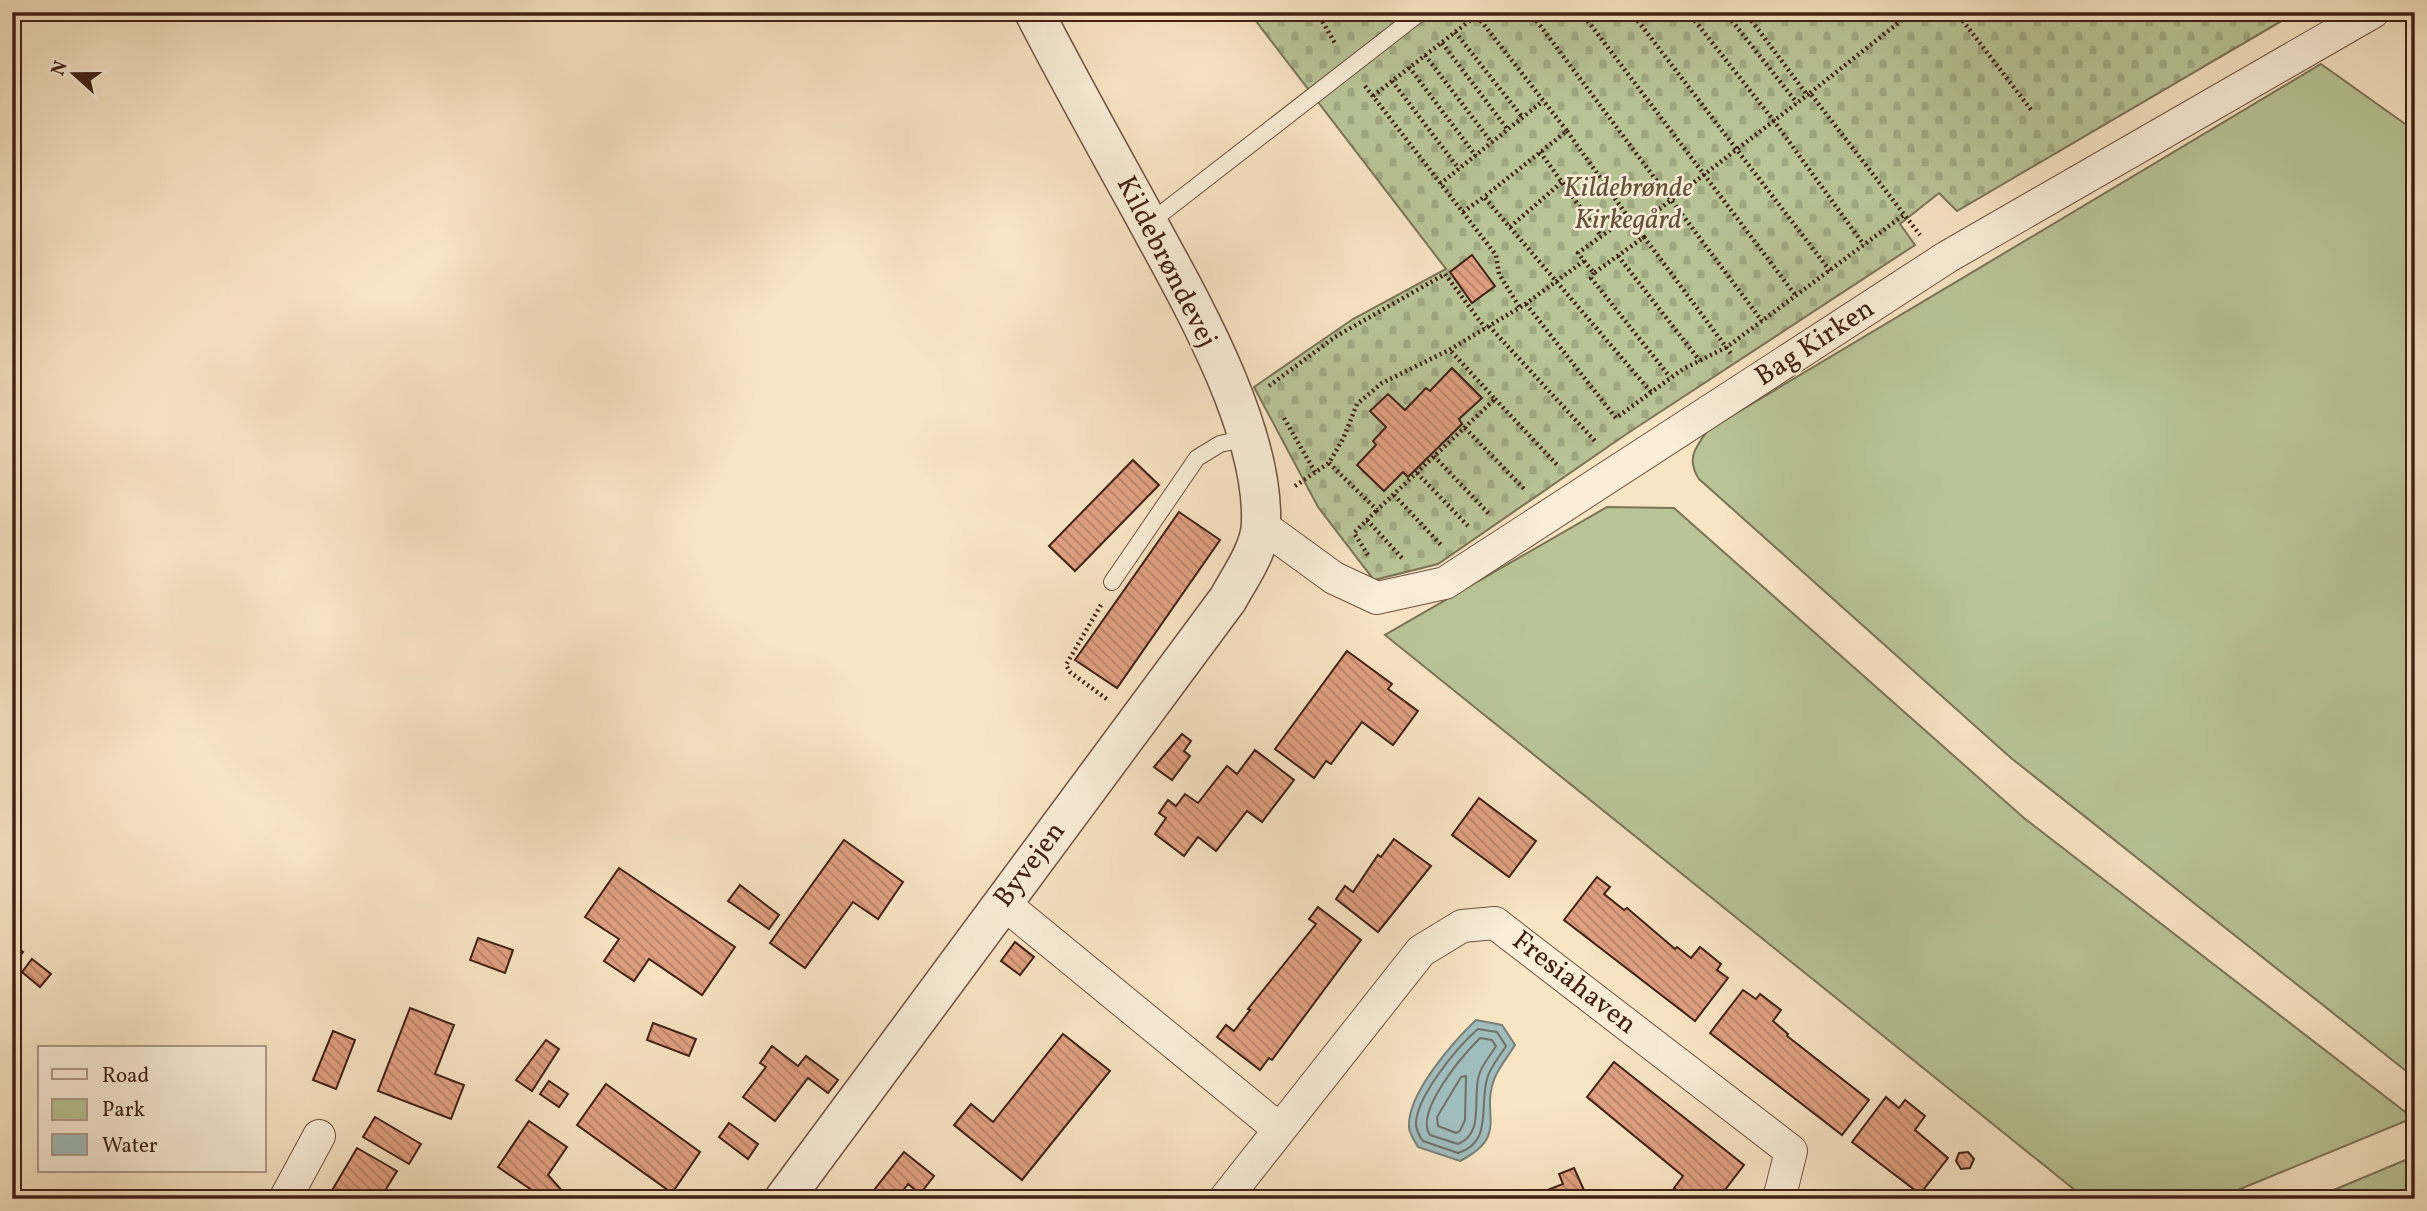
<svg xmlns="http://www.w3.org/2000/svg" width="2427" height="1211" font-family="Vollkorn,serif">
<defs>
<pattern id="cemetery-stones" width="16" height="16" patternUnits="userSpaceOnUse" patternTransform="scale(1.75)"><rect width="16" height="16" fill="#b9c597"/><path d="M2 7V4a2 2 0 0 1 4 0v3zM10 15v-3a2 2 0 0 1 4 0v3z" fill="#a0a981"/></pattern>
<pattern id="building-back-hatch" width="6" height="6" patternUnits="userSpaceOnUse" patternTransform="scale(1.75)"><rect width="6" height="6" fill="#e1a083"/><path d="M-1 5l2 2M0 0l6 6M5-1l2 2" fill="none" stroke="#b8826a"/></pattern>
</defs>
<rect width="100%" height="100%" fill="#f8e5c4"/>
<filter id="stains"><feTurbulence type="fractalNoise" baseFrequency=".00286" numOctaves="4"/><feColorMatrix values="0 0 0 0 .2 0 0 0 0 .09 0 0 0 0 .02 0 0 0 .5 -.17"/></filter>
<radialGradient id="worn" r=".72"><stop offset=".6" stop-color="#630" stop-opacity="0"/><stop offset="1" stop-color="#630" stop-opacity=".3"/></radialGradient>
<!-- green -->
<g fill="#b9c597" stroke="#7c7356" stroke-width="2">
<path d="M2321,64L2415,131V1078L2011,758L1699,479C1686,459 1695,448 1708,430Z"/>
<polygon points="1607,507 1674,508 2024,818 2413,1118 2216,1199 2086,1199 1385,635"/>
<polygon points="2415,1156 2415,1199 2312,1199"/>
</g>
<!-- cemetery -->
<polygon fill="url(#cemetery-stones)" stroke="#7c7356" stroke-width="2" points="1249,12 2297,12 1957,211 1939,193 1900,224 1915,245 1625,435 1438,564 1374,580 1318,507 1254,387 1353,319 1446,269"/>
<!-- water -->
<path fill="#a0bdbd" stroke="#7a7f79" stroke-width="2" d="M1476,1020L1502,1025L1515,1045C1509,1055 1500,1066 1495,1077C1479,1114 1511,1135 1460,1161L1418,1147C1415,1141 1409,1134 1409,1127C1407,1094 1453,1042 1476,1020Z"/>
<g fill="none" stroke-linecap="round" stroke-linejoin="round">
<!-- shore -->
<g stroke="#706f68" stroke-width="2">
<path d="M1478,1029L1497,1032L1506,1046C1500,1056 1490,1067 1487,1079C1479,1107 1493,1142 1458,1153L1423,1141C1420,1137 1417,1131 1416,1126C1414,1099 1458,1046 1478,1029Z"/>
<path d="M1480,1038L1492,1040L1496,1046C1491,1055 1482,1064 1479,1075C1472,1097 1485,1134 1458,1144L1430,1135C1414,1112 1463,1055 1480,1038Z"/>
<polygon points="1466,1076 1465,1120 1460,1131 1456,1133 1438,1126 1437,1117 1461,1077"/>
</g>
</g>
<!-- building -->
<g fill="url(#building-back-hatch)" stroke="#402114" stroke-width="2">
<polygon points="1472,255 1495,286 1472,303 1450,272"/>
<polygon points="1452,368 1482,398 1459,419 1462,424 1408,477 1403,472 1384,491 1357,465 1376,445 1373,441 1386,427 1370,411 1388,394 1405,410 1426,388 1430,391"/>
<polygon points="1133,460 1159,485 1075,571 1049,546"/>
<polygon points="1179,512 1220,540 1117,688 1075,660"/>
<polygon points="1347,651 1392,684 1388,689 1418,711 1393,745 1362,722 1331,764 1326,761 1314,778 1275,749"/>
<polygon points="1182,734 1191,741 1184,751 1190,756 1172,780 1154,767"/>
<polygon points="1255,750 1294,780 1262,822 1247,811 1216,851 1198,837 1184,856 1155,834 1166,818 1159,813 1168,800 1176,806 1185,794 1198,803 1227,766 1237,774"/>
<polygon points="1479,798 1536,841 1509,877 1452,835"/>
<polygon points="1394,839 1431,866 1378,932 1336,899 1345,886 1353,892 1378,855 1381,857"/>
<polygon points="844,840 903,882 878,919 853,902 805,968 770,943"/>
<polygon points="619,868 735,947 702,995 649,959 634,981 604,961 619,939 585,917"/>
<polygon points="1597,877 1610,887 1604,894 1624,910 1627,908 1675,949 1677,947 1691,958 1700,947 1721,964 1717,970 1728,978 1695,1021 1564,920"/>
<polygon points="740,885 779,915 769,929 728,901"/>
<polygon points="1318,907 1361,940 1272,1060 1269,1058 1260,1070 1217,1037 1226,1025 1234,1031 1250,1010 1248,1009 1316,924 1309,919"/>
<polygon points="478,938 513,950 505,973 470,960"/>
<polygon points="1015,942 1034,957 1020,975 1001,961"/>
<polygon points="12,944 23,952 13,965 12,965"/>
<polygon points="32,959 51,974 40,987 22,972"/>
<polygon points="1743,990 1756,999 1760,994 1781,1010 1773,1021 1788,1034 1787,1036 1869,1100 1842,1135 1710,1033"/>
<polygon points="410,1008 454,1025 435,1074 464,1085 451,1119 378,1091"/>
<polygon points="653,1023 696,1039 689,1056 647,1040"/>
<polygon points="333,1031 355,1040 336,1089 313,1080"/>
<polygon points="1063,1034 1110,1071 1022,1180 954,1125 971,1104 993,1122"/>
<polygon points="546,1040 559,1049 532,1091 516,1080"/>
<polygon points="772,1046 798,1066 806,1056 838,1080 828,1093 808,1078 775,1121 743,1097 766,1067 760,1063"/>
<polygon points="1614,1062 1744,1165 1718,1199 1706,1190 1700,1199 1688,1199 1674,1188 1683,1176 1587,1097"/>
<polygon points="549,1081 568,1094 559,1107 540,1094"/>
<polygon points="606,1084 700,1152 672,1193 577,1125"/>
<polygon points="1886,1097 1899,1108 1905,1100 1925,1116 1915,1130 1948,1158 1920,1194 1852,1142"/>
<polygon points="375,1117 421,1144 409,1164 363,1137"/>
<polygon points="529,1121 567,1147 548,1175 566,1195 563,1199 534,1199 536,1193 498,1167"/>
<polygon points="729,1123 758,1144 748,1159 719,1137"/>
<polygon points="357,1148 397,1171 380,1199 327,1199"/>
<polygon points="904,1152 934,1176 920,1194 908,1184 897,1199 867,1199"/>
<polygon points="1968,1152 1974,1159 1970,1168 1961,1169 1956,1161 1959,1153"/>
<polygon points="1574,1168 1588,1199 1524,1199 1563,1184 1559,1174"/>
</g>
<g fill="none" stroke-linecap="round" stroke-linejoin="round">
<defs>
<g id="service">
<polyline points="1148,224 1421,12"/>
<polyline points="1112,582 1197,458 1220,444 1247,438"/>
</g>
<g id="minor">
<polyline points="1261,525 1334,578 1377,598 1445,583 1947,257 2373,12"/>
<polyline points="1002,902 1279,1129"/>
<polyline points="285,1199 319,1136"/>
<polyline points="1225,1199 1421,951 1462,926 1495,923 1791,1151 1779,1199"/>
</g>
<path id="tertiary" d="M784,1199L1228,599C1240,577 1261,548 1261,522C1264,425 1186,293 1140,208C1104,143 1068,78 1034,12"/>
</defs>
<!-- service casing -->
<use href="#service" stroke="#6e5240" stroke-width="18"/>
<!-- minor casing -->
<use href="#minor" stroke="#6e5240" stroke-width="34"/>
<!-- tertiary casing -->
<use href="#tertiary" stroke="#6e5240" stroke-width="41"/>
<!-- path -->
<g stroke="#402114" stroke-width="4.5" stroke-dasharray="2 3.5" stroke-linecap="butt">
<polyline points="1317,12 1336,45"/>
<polyline points="1474,12 1567,131 1484,197 1651,392"/>
<polyline points="1530,12 1762,321"/>
<polyline points="1581,12 1796,296"/>
<polyline points="1631,12 1830,271"/>
<polyline points="1688,12 1774,121 1864,245"/>
<polyline points="1725,12 1797,103"/>
<polyline points="1745,12 1808,96"/>
<polyline points="1956,12 2032,111"/>
<polyline points="1455,32 1523,118"/>
<polyline points="1442,43 1508,130"/>
<polyline points="1425,55 1492,143"/>
<polyline points="1409,67 1476,156"/>
<polyline points="1392,81 1459,169"/>
<polyline points="1365,86 1496,255 1499,274 1520,308"/>
<polyline points="1810,93 1912,12"/>
<polyline points="1373,96 1477,15"/>
<polyline points="1567,131 1628,217"/>
<polyline points="1540,152 1601,236"/>
<polyline points="1440,184 1543,101"/>
<polyline points="1463,212 1484,197"/>
<polyline points="1510,227 1562,182"/>
<polyline points="1644,237 1732,355"/>
<polyline points="1618,256 1700,361"/>
<polyline points="1584,261 1594,273 1644,237 1636,227"/>
<polyline points="1594,273 1591,278 1670,377"/>
<polyline points="1526,304 1616,418 1683,369 1727,347 1905,214"/>
<polyline points="1489,326 1595,441 1592,442"/>
<polyline points="1269,386 1335,337 1445,274 1485,328"/>
<polyline points="1495,399 1559,467"/>
<polyline points="1284,418 1315,472"/>
<polyline points="1465,428 1525,490"/>
<polyline points="1434,456 1489,514"/>
<polyline points="1329,463 1377,510 1495,399 1450,350"/>
<polyline points="1417,473 1470,528"/>
<polyline points="1295,486 1329,463 1343,439 1357,404 1382,383 1449,350 1524,305 1584,261 1578,253 1628,217 1636,227 1810,93 1920,235"/>
<polyline points="1394,495 1441,545"/>
<polyline points="1367,520 1402,558"/>
<polyline points="1368,555 1354,533 1377,510"/>
<polyline points="1101,605 1066,665 1070,672 1108,700"/>
</g>
<!-- service -->
<use href="#service" stroke="#faeed9" stroke-width="16"/>
<!-- minor -->
<use href="#minor" stroke="#faeed9" stroke-width="32"/>
<!-- tertiary -->
<use href="#tertiary" stroke="#faeed9" stroke-width="38"/>
</g>
<g text-anchor="middle" dominant-baseline="central" stroke-width="5" stroke-linejoin="round" paint-order="stroke">
<!-- park labels -->
<g font-size="28" font-style="italic" fill="#64523b" stroke="#faeed9">
<text x="1628" y="188">Kildebrønde<tspan x="1628" dy="32">Kirkegård</tspan></text>
</g>
<!-- street labels -->
<g font-size="28" fill="#402114" stroke="#faeed9">
<text transform="translate(1166 262) rotate(63)">Kildebrøndevej</text>
<text transform="translate(1815 343) rotate(-33)">Bag Kirken</text>
<text transform="translate(1030 865) rotate(-53)">Byvejen</text>
<text transform="translate(1574 983) rotate(38)">Fresiahaven</text>
</g>
</g>
<!-- margin -->
<rect width="2427" height="1211" fill="none" stroke="#f8e5c4" stroke-width="42"/>
<rect x="14" y="14" width="2399" height="1183" fill="none" stroke="#402114" stroke-width="3.5"/>
<rect x="21" y="21" width="2385" height="1169" fill="none" stroke="#402114" stroke-width="2"/>
<!-- legend -->
<rect x="38" y="1046" width="228" height="126" fill="#faeed9" stroke="#b09c8a" stroke-width="2"/>
<rect x="52" y="1069" width="35" height="10" fill="#faeed9" stroke="#b09c8a" stroke-width="2"/>
<text x="102" y="1082" font-size="21" fill="#402114">Road</text>
<rect x="52" y="1099" width="35" height="21" fill="#b9c597" stroke="#b09c8a" stroke-width="2"/>
<text x="102" y="1116" font-size="21" fill="#402114">Park</text>
<rect x="52" y="1134" width="35" height="21" fill="#a0bdbd" stroke="#b09c8a" stroke-width="2"/>
<text x="102" y="1152" font-size="21" fill="#402114">Water</text>
<!-- north arrow -->
<g transform="translate(74 74) rotate(291)" stroke="#faeed9" stroke-width="5" paint-order="stroke">
<path d="M0-5L12 26L0 18L-12 26Z" fill="#402114"/>
<text y="-10" font-size="19" font-weight="bold" text-anchor="middle" fill="#402114">N</text>
</g>
<rect width="100%" height="100%" filter="url(#stains)"/>
<rect width="100%" height="100%" fill="url(#worn)"/>
</svg>
